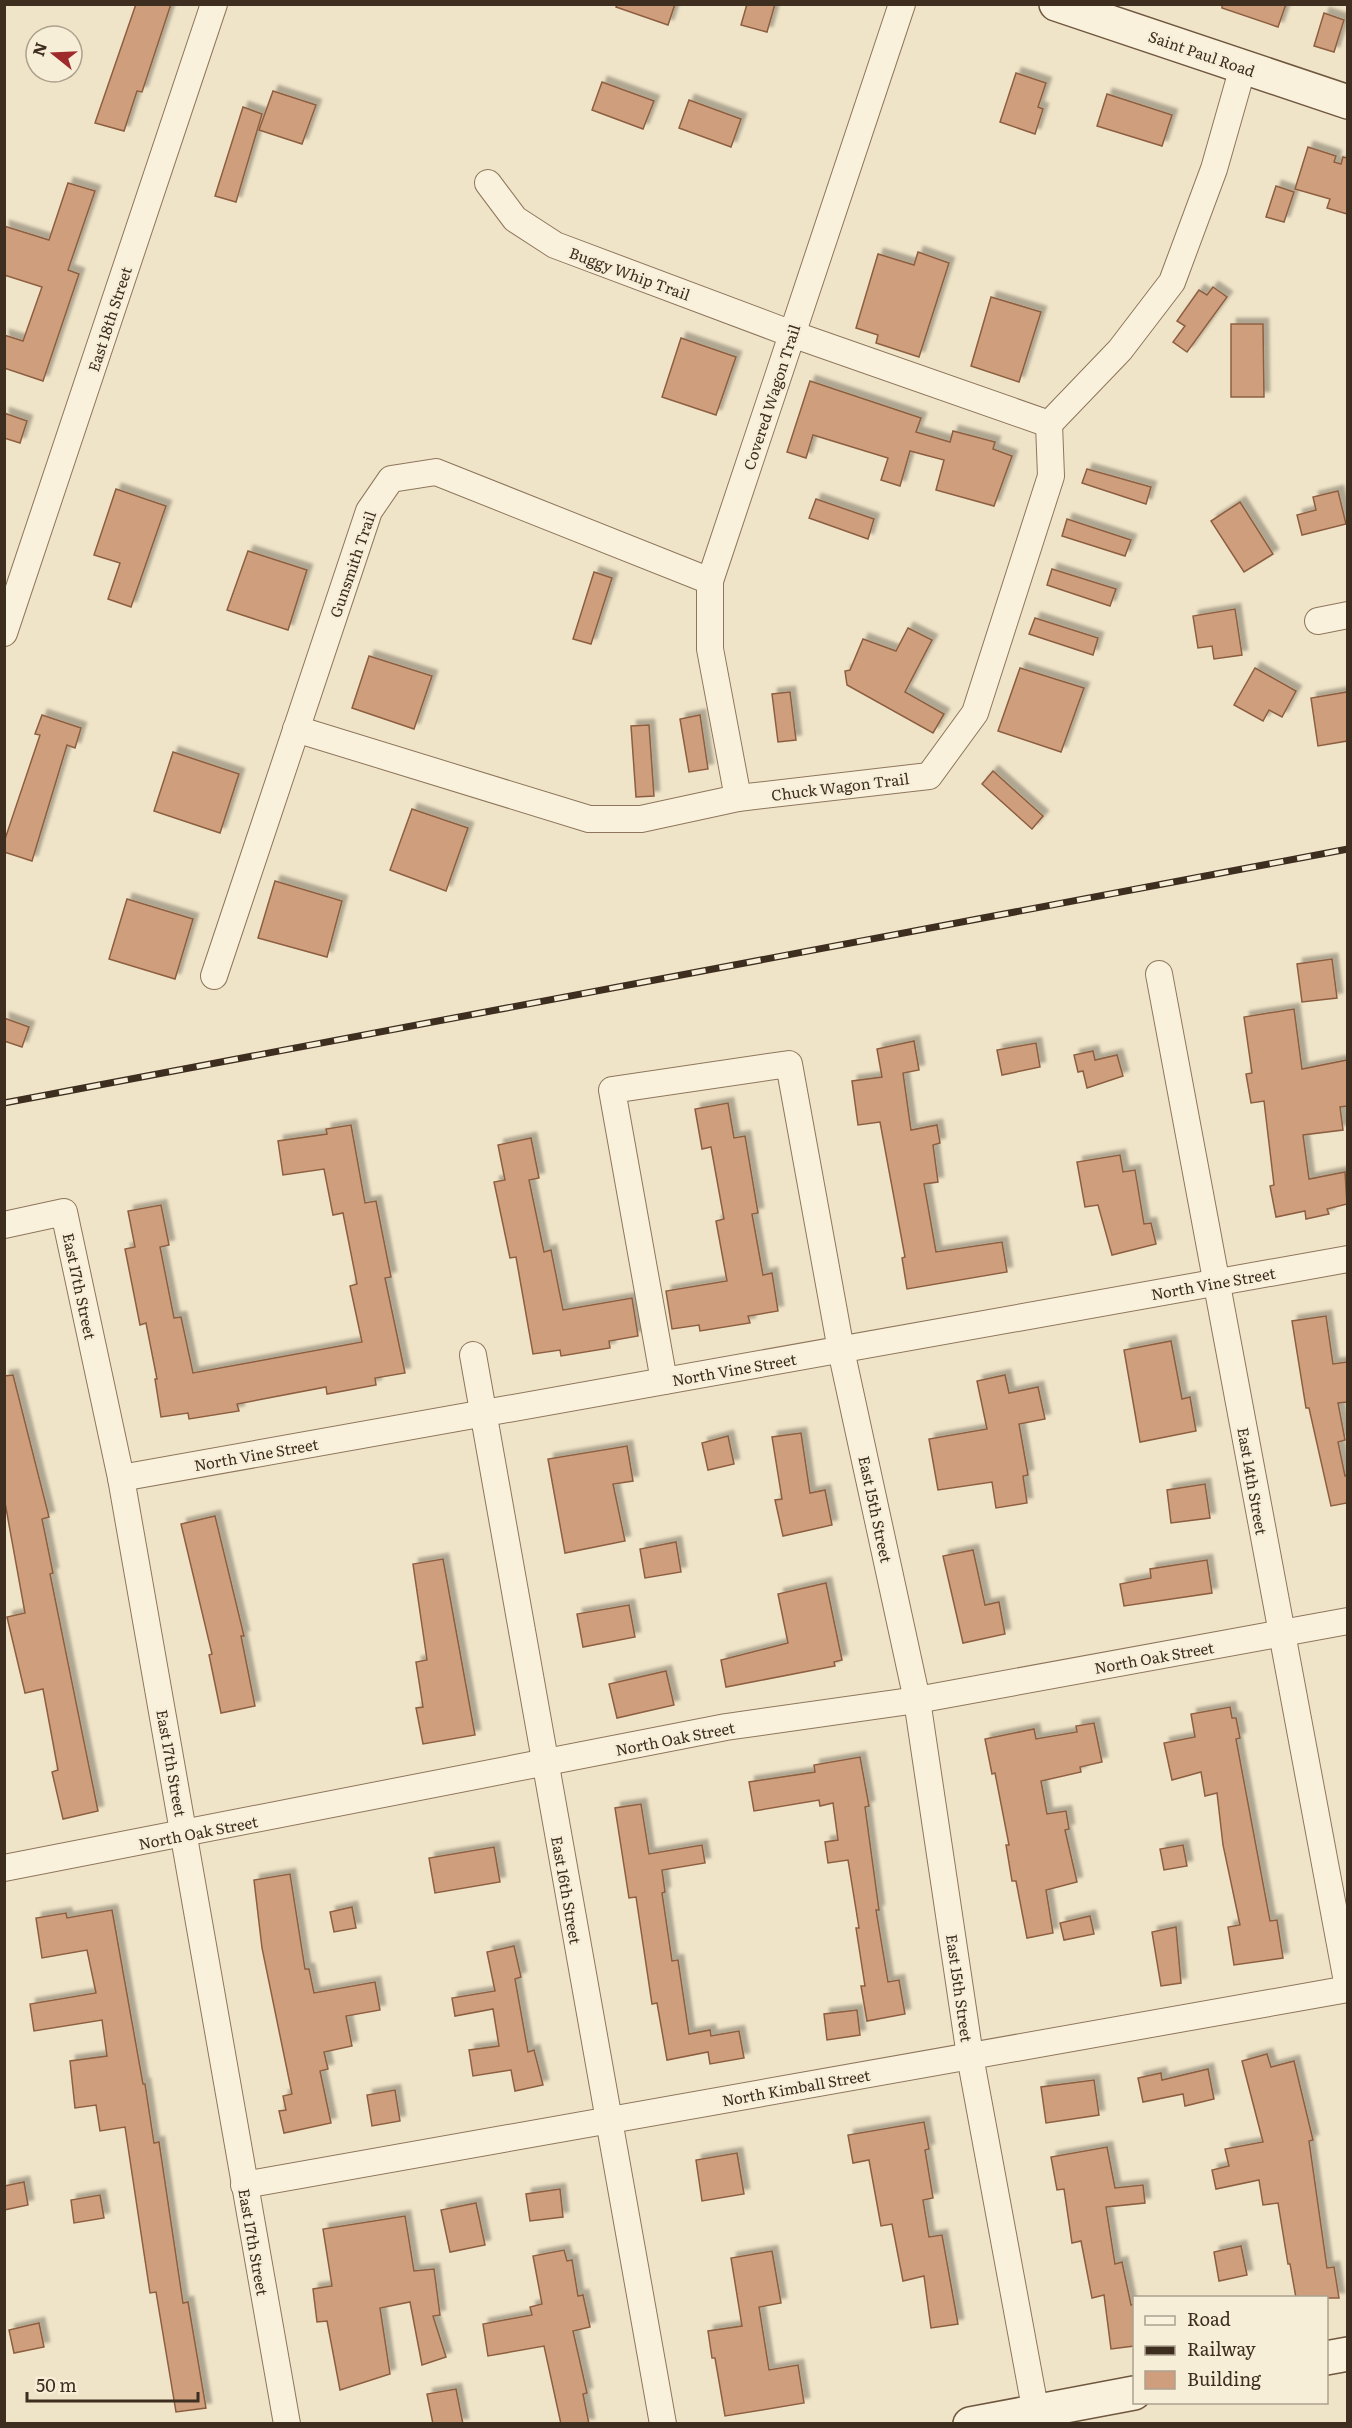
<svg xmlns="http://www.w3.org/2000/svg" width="1352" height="2428" font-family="Literata,serif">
<defs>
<filter id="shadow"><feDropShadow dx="5.5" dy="-5.5" stdDeviation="1.5" flood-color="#0004"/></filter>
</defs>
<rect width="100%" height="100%" fill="#f0e4c8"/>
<!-- building -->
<g fill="#cf9f7d" stroke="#8d5f41" stroke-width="1.5" filter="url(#shadow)">
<polygon points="136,4 171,4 142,92 137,91 124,131 95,123"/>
<polygon points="617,4 675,4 668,25 616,7"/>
<polygon points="747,4 775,4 767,32 741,25"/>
<polygon points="1222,4 1286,4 1278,27 1222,8"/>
<polygon points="1324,13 1344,20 1334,52 1314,46"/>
<polygon points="1016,73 1046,83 1038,107 1043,109 1035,134 1000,122"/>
<polygon points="602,82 654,101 643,129 592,110"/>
<polygon points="273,91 316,105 302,144 259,130"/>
<polygon points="1107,94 1172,115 1162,146 1097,126"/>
<polygon points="689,100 741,119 731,147 679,128"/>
<polygon points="243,107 262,114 236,202 215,196"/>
<polygon points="1308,147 1336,156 1334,162 1341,164 1343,157 1347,158 1347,214 1327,208 1330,199 1295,189"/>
<polygon points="68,183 95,191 68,270 79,274 43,381 4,368 4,335 23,341 42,287 4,275 4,226 49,240"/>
<polygon points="1276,186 1294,192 1284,222 1266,217"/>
<polygon points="918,252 949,263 919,357 876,343 878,335 856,328 878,254 914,265"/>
<polygon points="1213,287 1227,297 1187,352 1173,342 1185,326 1177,321 1199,290 1207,295"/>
<polygon points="991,297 1041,312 1019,382 971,366"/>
<polygon points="1231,324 1263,324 1264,397 1231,397"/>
<polygon points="681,338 736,357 716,415 662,397"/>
<polygon points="810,381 921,418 916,432 950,442 953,431 995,442 993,449 1012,456 994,506 936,490 944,460 910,451 900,486 881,480 888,458 813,435 806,458 787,452"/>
<polygon points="4,413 27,421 20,443 4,438"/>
<polygon points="1087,469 1151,487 1146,504 1082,483"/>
<polygon points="116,489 166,506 131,607 108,599 120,563 94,555"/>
<polygon points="1338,491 1346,524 1302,535 1297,515 1316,510 1313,497"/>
<polygon points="816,499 874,519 868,539 809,518"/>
<polygon points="1240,502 1273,554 1244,572 1211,521"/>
<polygon points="1067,519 1131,540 1125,556 1062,536"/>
<polygon points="248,551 307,570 288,630 227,610"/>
<polygon points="1052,569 1116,589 1110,606 1047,585"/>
<polygon points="594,572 612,578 591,644 573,639"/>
<polygon points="1235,609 1242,655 1214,659 1212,646 1198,648 1193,616"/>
<polygon points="1035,618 1098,638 1093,655 1029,634"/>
<polygon points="908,628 932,640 905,692 944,714 933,733 847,685 845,671 850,670 863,639 896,651"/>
<polygon points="369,656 432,676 414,729 352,708"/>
<polygon points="1020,668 1084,688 1061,752 998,731"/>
<polygon points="1255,668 1296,691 1282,717 1269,710 1263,721 1234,705"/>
<polygon points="790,692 796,740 778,742 772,694"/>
<polygon points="1347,692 1347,741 1318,746 1311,698"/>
<polygon points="42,715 81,728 75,748 67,745 32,861 4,852 4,842 40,735 35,734"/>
<polygon points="700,715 708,769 689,772 680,719"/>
<polygon points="649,725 654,796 636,797 631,726"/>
<polygon points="173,752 239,774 220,833 154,811"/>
<polygon points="993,771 1043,816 1032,829 982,784"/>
<polygon points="412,809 468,828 446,891 390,870"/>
<polygon points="275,881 342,901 327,957 258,938"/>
<polygon points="127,899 193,919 175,979 109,959"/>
<polygon points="1332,959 1337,998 1302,1002 1297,964"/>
<polygon points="1294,1009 1302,1069 1347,1060 1347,1106 1340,1107 1343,1130 1303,1135 1309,1179 1345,1172 1347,1204 1327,1209 1329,1214 1306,1219 1305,1211 1276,1217 1270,1186 1274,1185 1264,1101 1251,1103 1246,1074 1252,1073 1244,1017"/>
<polygon points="4,1018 29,1027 22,1047 4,1041"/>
<polygon points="914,1041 919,1070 903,1073 911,1130 937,1125 940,1143 933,1145 938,1182 924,1184 936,1252 1002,1242 1007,1272 907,1289 902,1258 905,1257 880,1122 858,1125 852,1081 882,1077 877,1049"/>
<polygon points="1036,1043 1040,1067 1002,1075 997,1050"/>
<polygon points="1093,1051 1095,1060 1117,1055 1123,1076 1087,1088 1083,1071 1078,1072 1074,1055"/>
<polygon points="728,1103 734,1138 745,1136 758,1213 752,1214 763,1275 772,1273 778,1311 748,1316 750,1323 700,1331 699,1325 672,1329 666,1291 727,1281 716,1221 724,1219 711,1147 702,1149 695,1109"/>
<polygon points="351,1125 365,1203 376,1201 391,1277 385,1278 405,1373 375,1378 376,1385 327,1394 326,1387 237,1404 239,1411 189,1419 188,1413 161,1417 155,1379 157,1379 146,1323 140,1325 125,1249 135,1247 128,1211 161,1205 169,1245 160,1247 174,1318 181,1317 193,1373 362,1342 350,1286 357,1284 343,1213 333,1215 324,1169 283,1175 278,1141 327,1134 326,1129"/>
<polygon points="531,1138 539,1178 529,1180 544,1252 551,1250 563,1310 632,1298 638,1336 609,1341 610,1348 561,1356 560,1350 533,1354 516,1257 510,1258 494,1182 505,1180 498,1145"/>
<polygon points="1120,1155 1123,1172 1135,1170 1144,1224 1151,1223 1156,1244 1112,1255 1098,1205 1085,1207 1077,1162"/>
<polygon points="1326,1316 1333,1364 1347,1362 1347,1402 1338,1403 1345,1440 1338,1442 1345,1476 1347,1475 1347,1503 1331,1506 1309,1408 1306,1408 1292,1321"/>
<polygon points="1171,1341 1182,1399 1190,1397 1196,1431 1140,1442 1124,1350"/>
<polygon points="13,1375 49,1517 42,1519 53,1573 50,1574 98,1811 63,1819 52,1772 58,1770 43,1689 25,1693 7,1617 25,1613 4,1497 4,1376"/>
<polygon points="1005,1375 1009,1393 1038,1387 1045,1419 1019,1424 1028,1475 1023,1476 1027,1503 996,1508 992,1482 938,1490 929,1439 987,1429 977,1381"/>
<polygon points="801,1433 810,1493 825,1490 832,1525 783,1536 775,1500 782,1499 772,1437"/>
<polygon points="728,1436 734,1464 708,1470 702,1443"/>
<polygon points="627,1446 633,1481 613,1484 625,1541 565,1553 548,1459"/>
<polygon points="1205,1484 1210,1518 1171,1523 1167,1490"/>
<polygon points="215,1516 244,1636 241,1636 255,1706 221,1713 209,1655 212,1654 181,1524"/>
<polygon points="676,1542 681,1572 645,1578 640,1549"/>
<polygon points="973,1550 985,1605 999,1602 1005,1634 963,1643 943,1556"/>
<polygon points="443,1559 475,1735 423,1744 416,1708 423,1707 416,1662 427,1660 413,1564"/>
<polygon points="1207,1560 1212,1593 1124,1606 1120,1584 1151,1578 1150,1569"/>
<polygon points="826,1583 842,1660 834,1662 835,1666 726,1687 721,1660 788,1643 778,1594"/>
<polygon points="629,1605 635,1637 583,1647 577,1614"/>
<polygon points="666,1671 674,1705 617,1718 609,1684"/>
<polygon points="1230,1707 1232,1718 1236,1718 1240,1738 1236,1739 1270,1921 1277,1920 1283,1958 1234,1965 1228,1927 1240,1925 1223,1845 1217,1793 1205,1796 1201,1772 1172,1780 1164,1743 1195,1737 1191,1714"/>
<polygon points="1094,1723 1102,1762 1080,1767 1081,1772 1041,1781 1047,1814 1066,1811 1069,1829 1065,1830 1077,1882 1046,1890 1053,1933 1027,1938 1016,1881 1012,1881 1006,1845 1009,1845 995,1773 992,1774 985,1739 1034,1729 1036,1739 1077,1732 1076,1726"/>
<polygon points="860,1757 869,1806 865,1807 879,1910 876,1910 888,1982 899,1980 905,2014 867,2021 861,1986 865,1986 856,1928 859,1928 848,1860 828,1863 825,1842 838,1840 833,1803 820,1806 819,1800 754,1811 749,1782 815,1772 814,1765"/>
<polygon points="641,1804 649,1854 702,1845 705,1863 662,1870 665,1892 662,1893 672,1961 678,1960 689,2034 710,2030 711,2036 739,2031 744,2058 710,2064 708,2052 667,2060 657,2003 652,2004 636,1897 629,1898 615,1808"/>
<polygon points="1183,1845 1187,1866 1164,1870 1160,1849"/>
<polygon points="494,1847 500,1882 435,1893 429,1858"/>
<polygon points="290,1874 305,1969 309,1969 314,1993 375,1982 380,2010 346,2016 352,2046 324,2052 328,2069 320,2071 331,2123 284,2133 279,2111 286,2110 283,2096 292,2094 262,1948 254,1880"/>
<polygon points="352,1907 356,1928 334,1932 330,1912"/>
<polygon points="112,1910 143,2084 145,2084 154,2143 159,2142 183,2303 188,2302 206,2408 176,2412 156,2292 150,2293 125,2127 100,2131 96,2105 75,2108 70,2061 107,2056 102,2020 34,2031 30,2004 96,1993 87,1950 42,1958 36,1918 66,1913 67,1918"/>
<polygon points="1090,1916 1094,1934 1064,1940 1060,1923"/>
<polygon points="1176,1927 1181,1983 1161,1986 1152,1932"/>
<polygon points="514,1946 521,1977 515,1979 528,2052 534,2050 543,2085 515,2091 511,2070 473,2076 469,2050 499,2046 493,2009 455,2016 452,1998 495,1991 487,1952"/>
<polygon points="857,2010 860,2035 827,2040 824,2014"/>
<polygon points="1267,2054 1271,2067 1294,2061 1313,2140 1309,2141 1327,2268 1334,2267 1339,2298 1296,2298 1290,2264 1288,2264 1278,2203 1263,2205 1259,2180 1216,2189 1212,2170 1229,2166 1225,2149 1263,2142 1242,2061"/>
<polygon points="1208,2069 1214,2099 1185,2106 1183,2094 1143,2102 1138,2078 1161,2073 1162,2080"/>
<polygon points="1094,2080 1099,2115 1046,2123 1041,2087"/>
<polygon points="395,2090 400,2121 372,2126 367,2095"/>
<polygon points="924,2122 929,2149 925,2150 933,2198 923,2200 929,2237 942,2235 958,2324 931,2328 924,2276 903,2281 892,2224 881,2226 869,2160 853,2163 848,2135"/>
<polygon points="1107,2147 1115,2188 1143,2185 1145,2203 1106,2207 1115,2264 1122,2262 1131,2305 1134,2304 1134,2346 1111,2349 1104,2295 1092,2298 1081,2241 1072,2243 1064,2189 1057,2190 1051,2157"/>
<polygon points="737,2153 744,2194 702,2201 696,2160"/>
<polygon points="24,2182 28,2205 4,2210 4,2186"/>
<polygon points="560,2189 563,2217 530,2221 526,2194"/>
<polygon points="100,2195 104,2218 74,2223 71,2200"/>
<polygon points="476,2203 485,2245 450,2252 441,2210"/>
<polygon points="405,2216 414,2271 434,2269 440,2315 433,2316 446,2357 422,2365 410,2302 380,2308 390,2374 340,2390 327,2321 317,2322 313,2289 332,2286 323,2229"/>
<polygon points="1241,2246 1247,2275 1219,2281 1214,2252"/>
<polygon points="564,2250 567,2261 572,2260 578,2296 583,2295 590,2327 573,2331 587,2393 583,2394 589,2424 561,2424 544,2346 488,2356 483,2324 532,2315 530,2307 542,2304 533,2256"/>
<polygon points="772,2251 781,2303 759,2307 769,2370 798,2365 804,2403 725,2416 715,2358 712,2358 708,2331 742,2326 731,2258"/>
<polygon points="39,2323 44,2347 14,2353 9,2330"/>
<polygon points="456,2389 463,2424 433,2424 427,2394"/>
</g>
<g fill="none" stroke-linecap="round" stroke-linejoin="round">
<defs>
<g id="minor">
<polyline points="488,183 515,219 555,245 792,334 1049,424"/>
<polyline points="1049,424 1120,350 1172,282 1214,169 1243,67"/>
<polyline points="1318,621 1348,615"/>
<polyline points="4,633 214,4"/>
<polyline points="296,729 589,819 641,819 738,798 929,776 975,713 1051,476 1049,424"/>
<polyline points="738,798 710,649 710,581 902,4"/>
<polyline points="1159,974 1348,1987"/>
<polyline points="214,976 369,511 391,479 436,472 710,581"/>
<polyline points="4,1225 64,1212 121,1478 287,2424"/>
<polyline points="473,1355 663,2424"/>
<polyline points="664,1381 612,1090 789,1064 841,1350 917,1700 970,2056 1038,2424"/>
<polyline points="121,1478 1348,1259"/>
<polyline points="4,1868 726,1727 917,1700 1348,1621"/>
<polyline points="244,2185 1348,1989"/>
</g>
<g id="secondary">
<polyline points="1056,4 1348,102"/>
<polyline points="1326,2358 1348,2354"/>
<polyline points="970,2424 1134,2393"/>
</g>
</defs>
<!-- minor casing -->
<use href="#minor" stroke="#8d765c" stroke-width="28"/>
<!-- secondary casing -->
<use href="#secondary" stroke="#6f573f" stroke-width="36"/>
<!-- minor -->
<use href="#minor" stroke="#faf1dc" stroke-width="26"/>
<!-- secondary -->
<use href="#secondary" stroke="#faf1dc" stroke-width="33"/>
<defs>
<polyline id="rail" points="4,1103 1348,849"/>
</defs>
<!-- rail casing -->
<use href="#rail" stroke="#3d2e20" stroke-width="7"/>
<!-- rail -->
<use href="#rail" stroke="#f7eed8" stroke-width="4.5" stroke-dasharray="14" stroke-linecap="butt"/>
</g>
<g text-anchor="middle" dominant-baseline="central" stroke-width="5" stroke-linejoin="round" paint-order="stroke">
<!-- street labels -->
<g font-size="15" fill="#3d2e20" stroke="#f7eed8">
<text transform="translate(1202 53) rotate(19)">Saint Paul Road</text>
<text transform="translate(630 273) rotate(20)">Buggy Whip Trail</text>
<text transform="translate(109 319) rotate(-72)">East 18th Street</text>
<text transform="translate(771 397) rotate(-72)">Covered Wagon Trail</text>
<text transform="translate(352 564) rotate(-71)">Gunsmith Trail</text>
<text transform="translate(840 786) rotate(-7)">Chuck Wagon Trail</text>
<text transform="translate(1213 1283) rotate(-10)">North Vine Street</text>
<text transform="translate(80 1286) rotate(78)">East 17th Street</text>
<text transform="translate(734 1369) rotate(-10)">North Vine Street</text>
<text transform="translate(256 1454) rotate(-10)">North Vine Street</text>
<text transform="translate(1253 1481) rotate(80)">East 14th Street</text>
<text transform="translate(876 1509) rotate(78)">East 15th Street</text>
<text transform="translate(1154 1657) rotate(-10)">North Oak Street</text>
<text transform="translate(675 1738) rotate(-11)">North Oak Street</text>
<text transform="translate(172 1763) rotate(80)">East 17th Street</text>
<text transform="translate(198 1832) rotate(-11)">North Oak Street</text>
<text transform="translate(567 1890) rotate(80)">East 16th Street</text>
<text transform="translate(960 1988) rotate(82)">East 15th Street</text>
<text transform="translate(796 2087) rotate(-10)">North Kimball Street</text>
<text transform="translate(254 2242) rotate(80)">East 17th Street</text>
</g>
</g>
<!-- border -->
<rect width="1352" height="2428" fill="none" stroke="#3d2e20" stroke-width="12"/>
<!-- legend -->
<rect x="1133" y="2296" width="195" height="108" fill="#f7eed8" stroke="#ada18e" stroke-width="1.5"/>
<rect x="1145" y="2316" width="30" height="9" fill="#faf1dc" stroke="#ada18e" stroke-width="1.5"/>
<text x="1187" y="2326" font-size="18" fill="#3d2e20">Road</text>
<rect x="1145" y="2346" width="30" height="9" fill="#3d2e20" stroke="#ada18e" stroke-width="1.5"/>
<text x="1187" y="2356" font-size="18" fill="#3d2e20">Railway</text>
<rect x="1145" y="2371" width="30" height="18" fill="#cf9f7d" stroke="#ada18e" stroke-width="1.5"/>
<text x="1187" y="2386" font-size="18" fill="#3d2e20">Building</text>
<!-- north arrow -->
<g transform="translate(54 54) rotate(288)"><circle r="28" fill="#f7eed8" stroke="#ada18e" stroke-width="1.5"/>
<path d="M0-4.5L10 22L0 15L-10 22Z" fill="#9e2a2b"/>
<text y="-9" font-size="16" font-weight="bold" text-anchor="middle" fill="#3d2e20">N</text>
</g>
<!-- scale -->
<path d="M27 2392v9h171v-9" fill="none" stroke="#3d2e20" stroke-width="3"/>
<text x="36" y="2392" font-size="18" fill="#3d2e20" stroke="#f7eed8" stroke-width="4.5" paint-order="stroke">50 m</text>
</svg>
